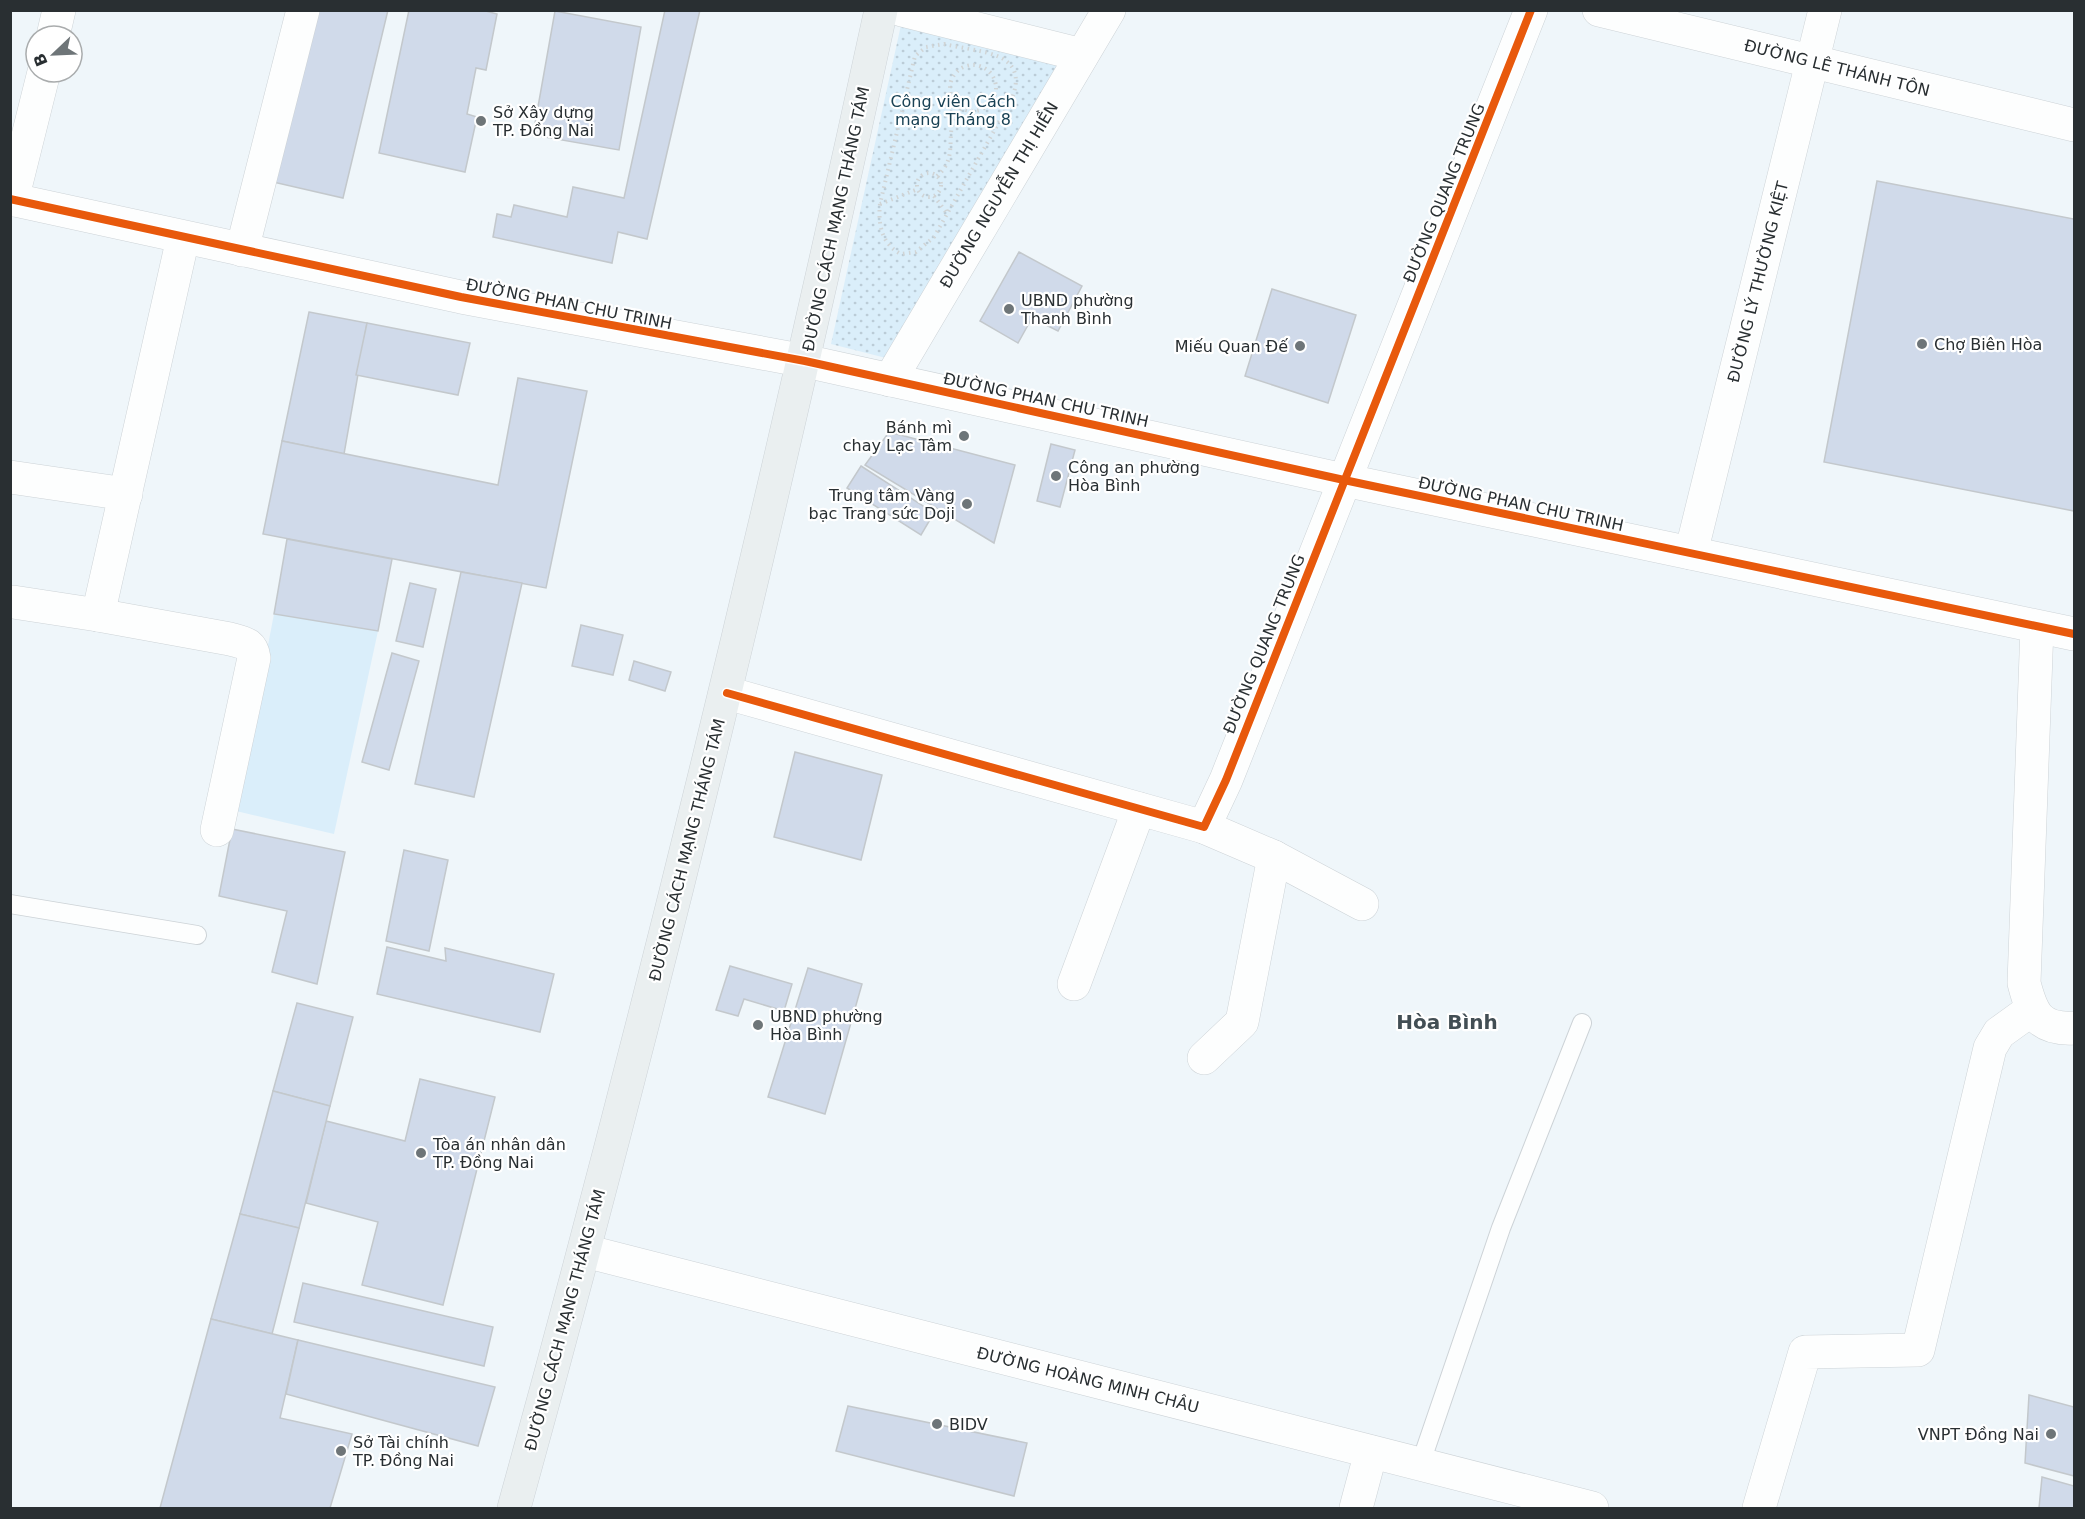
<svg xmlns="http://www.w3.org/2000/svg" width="2085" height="1519" font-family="'DejaVu Sans',sans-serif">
<defs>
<pattern id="park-dots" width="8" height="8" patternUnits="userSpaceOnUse" patternTransform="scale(1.5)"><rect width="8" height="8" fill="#daeefa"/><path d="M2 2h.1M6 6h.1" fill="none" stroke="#bbccd7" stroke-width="1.8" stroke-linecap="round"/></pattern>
</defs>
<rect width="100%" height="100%" fill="#eff6fa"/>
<!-- green -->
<polygon fill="#daeefa" points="274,614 378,631 334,834 236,811"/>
<!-- park -->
<polygon fill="url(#park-dots)" points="901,25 1061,64 886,358 831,344"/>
<!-- building -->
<g fill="#d0daea" stroke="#c3c8cc" stroke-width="1.5">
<polygon points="315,10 388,10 343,198 273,182"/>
<polygon points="409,10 482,10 497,14 486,70 476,68 467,114 477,117 465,172 379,153"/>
<polygon points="665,10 700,10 647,239 618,232 612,263 493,237 497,214 511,217 514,205 567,217 573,187 624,198"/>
<polygon points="555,11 641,27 619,150 533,135"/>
<polygon points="1877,181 2074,219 2074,511 1824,462"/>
<polygon points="1019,252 1082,286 1058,331 1032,318 1018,343 980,321"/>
<polygon points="1272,289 1356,315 1328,403 1245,376"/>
<polygon points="309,312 367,323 344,454 282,441"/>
<polygon points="367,323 470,343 458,395 356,375"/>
<polygon points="518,378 587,391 546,588 263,534 282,441 498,485"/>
<polygon points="889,432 1015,465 994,543 865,465"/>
<polygon points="1051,444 1075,450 1060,507 1037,501"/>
<polygon points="861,466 934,513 921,535 847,488"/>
<polygon points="287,539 392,559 378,631 274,614"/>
<polygon points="461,572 522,583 474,797 415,784"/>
<polygon points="410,583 436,589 423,647 396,641"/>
<polygon points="581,625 623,635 613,675 572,666"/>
<polygon points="392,653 419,661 389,770 362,762"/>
<polygon points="634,661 671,672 665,691 629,680"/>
<polygon points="795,752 882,775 861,860 774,837"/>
<polygon points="232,829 345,852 317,984 272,972 287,911 219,896"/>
<polygon points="404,850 448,860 429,951 386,941"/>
<polygon points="387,947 446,961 445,948 554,974 540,1032 377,994"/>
<polygon points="730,966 792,984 784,1011 744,999 738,1016 716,1010"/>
<polygon points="808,968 862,984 825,1114 768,1097"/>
<polygon points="297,1003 353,1017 330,1106 273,1091"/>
<polygon points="420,1079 495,1097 443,1305 362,1285 378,1222 306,1203 326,1121 405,1141"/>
<polygon points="273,1091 330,1106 299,1228 240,1214"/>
<polygon points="240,1214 299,1228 272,1334 211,1319"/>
<polygon points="303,1283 493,1327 484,1366 294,1322"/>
<polygon points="211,1319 298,1340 280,1418 352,1434 330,1508 160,1508"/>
<polygon points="298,1340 495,1387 478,1446 286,1394"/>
<polygon points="2029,1395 2074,1407 2074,1476 2025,1463"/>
<polygon points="848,1406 1027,1443 1014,1496 836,1451"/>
<polygon points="2042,1477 2074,1486 2074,1508 2039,1508"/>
</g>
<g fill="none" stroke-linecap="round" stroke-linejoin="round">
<defs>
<g id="service">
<polyline points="10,904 197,935"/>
<polyline points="1420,1465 1501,1228 1582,1023"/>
</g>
<g id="minor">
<polyline points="902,10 1082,55"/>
<polyline points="1599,10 2074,125"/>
<polyline points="53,36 59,10"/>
<polyline points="12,200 44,72"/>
<polyline points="242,250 303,10"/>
<polyline points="890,380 1109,10"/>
<polyline points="10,477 126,494"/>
<polyline points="1691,553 1825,10"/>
<polyline points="13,602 98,615 183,238"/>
<path d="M98,615L230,639C244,643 252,643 254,658L217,830"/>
<path d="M2037,627L2024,983C2032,1014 2039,1030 2074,1028"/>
<polyline points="727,693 1204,827 1226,780 1531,10"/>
<polyline points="1204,827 1274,857 1362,904"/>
<polyline points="1074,984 1139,809"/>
<polyline points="1204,1058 1242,1022 1274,857"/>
<polyline points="585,1251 1592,1508"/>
<polyline points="1356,1508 1371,1452"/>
<polyline points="1759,1508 1805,1352 1918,1350 1990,1048 1999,1033 2031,1010"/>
</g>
<polyline id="tertiary" points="10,199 461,297 805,361 1344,480 2074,634"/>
<path id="secondary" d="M514,1508C651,1013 772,513 881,10"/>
</defs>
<!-- service casing -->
<use href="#service" stroke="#cdd3d7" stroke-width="20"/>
<!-- minor casing -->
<use href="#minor" stroke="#cdd3d7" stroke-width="34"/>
<!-- tertiary casing -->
<use href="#tertiary" stroke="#cdd3d7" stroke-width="34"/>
<!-- secondary casing -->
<use href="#secondary" stroke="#cdd3d7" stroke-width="34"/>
<!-- path -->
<g stroke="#d0d4d5" stroke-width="4" stroke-dasharray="1.5 4.5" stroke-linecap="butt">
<path d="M944,44C980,53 1032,50 1011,101L934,237L916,252L901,254C881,244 878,223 880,204L915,56L926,47Z"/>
<circle cx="973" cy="88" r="23"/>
<circle cx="929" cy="185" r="12"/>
<path d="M937,176C962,155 940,129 962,108"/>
<polyline points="934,196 946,212"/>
<polyline points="880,204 918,189"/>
</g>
<!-- service -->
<use href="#service" stroke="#fdfefe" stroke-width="18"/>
<!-- minor -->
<use href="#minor" stroke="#fdfefe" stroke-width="33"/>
<!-- tertiary -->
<use href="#tertiary" stroke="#fdfefe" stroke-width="33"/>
<!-- secondary -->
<use href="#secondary" stroke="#eaeff0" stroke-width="33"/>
<defs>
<g id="cycleway">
<polyline points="10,199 461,297 805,361 1344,480 2074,634"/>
<polyline points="727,693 1204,827 1226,780 1531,10"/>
</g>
</defs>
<!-- cycleway casing -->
<use href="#cycleway" stroke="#fff" stroke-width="11"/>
<!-- cycleway -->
<use href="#cycleway" stroke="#e8590c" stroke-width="8"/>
</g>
<!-- markers -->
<g fill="#6e7578" stroke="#fff" stroke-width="2">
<circle cx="481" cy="121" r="6"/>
<circle cx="1009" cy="309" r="6"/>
<circle cx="1922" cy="344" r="6"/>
<circle cx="1300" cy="346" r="6"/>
<circle cx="964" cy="436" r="6"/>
<circle cx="1056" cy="476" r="6"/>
<circle cx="967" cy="504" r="6"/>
<circle cx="758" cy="1025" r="6"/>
<circle cx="421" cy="1153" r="6"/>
<circle cx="937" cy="1424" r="6"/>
<circle cx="2051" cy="1434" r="6"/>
<circle cx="341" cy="1451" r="6"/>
</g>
<g text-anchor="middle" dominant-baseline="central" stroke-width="4.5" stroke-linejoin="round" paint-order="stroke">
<!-- street labels -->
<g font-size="16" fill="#292f32" stroke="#fff">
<text transform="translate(1837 68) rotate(14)">ĐƯỜNG LÊ THÁNH TÔN</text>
<text transform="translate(1444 193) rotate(-68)">ĐƯỜNG QUANG TRUNG</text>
<text transform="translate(999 195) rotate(-59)">ĐƯỜNG NGUYỄN THỊ HIỀN</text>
<text transform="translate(836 219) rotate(-78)">ĐƯỜNG CÁCH MẠNG THÁNG TÁM</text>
<text transform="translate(1758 282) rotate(-76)">ĐƯỜNG LÝ THƯỜNG KIỆT</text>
<text transform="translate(569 304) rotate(11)">ĐƯỜNG PHAN CHU TRINH</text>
<text transform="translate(1046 400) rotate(12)">ĐƯỜNG PHAN CHU TRINH</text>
<text transform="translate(1521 504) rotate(12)">ĐƯỜNG PHAN CHU TRINH</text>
<text transform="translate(1264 644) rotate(-68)">ĐƯỜNG QUANG TRUNG</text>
<text transform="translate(687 850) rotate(-76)">ĐƯỜNG CÁCH MẠNG THÁNG TÁM</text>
<text transform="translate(565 1320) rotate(-75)">ĐƯỜNG CÁCH MẠNG THÁNG TÁM</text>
<text transform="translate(1088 1380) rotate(14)">ĐƯỜNG HOÀNG MINH CHÂU</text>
</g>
<!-- park labels -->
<g font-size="16" fill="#194255" stroke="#fff">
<text x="953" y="101">Công viên Cách<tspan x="953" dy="18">mạng Tháng 8</tspan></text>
</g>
<!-- poi labels -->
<g font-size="16" fill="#292f32" stroke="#fff" text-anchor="start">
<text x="493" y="112">Sở Xây dựng<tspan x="493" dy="18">TP. Đồng Nai</tspan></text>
<text x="1021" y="300">UBND phường<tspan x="1021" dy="18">Thanh Bình</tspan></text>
<text x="1934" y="344">Chợ Biên Hòa</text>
<text x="1288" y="346" text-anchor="end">Miếu Quan Đế</text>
<text x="952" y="427" text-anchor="end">Bánh mì<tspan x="952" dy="18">chay Lạc Tâm</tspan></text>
<text x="1068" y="467">Công an phường<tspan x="1068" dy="18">Hòa Bình</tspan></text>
<text x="955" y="495" text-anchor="end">Trung tâm Vàng<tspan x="955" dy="18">bạc Trang sức Doji</tspan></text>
<text x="770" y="1016">UBND phường<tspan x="770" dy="18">Hòa Bình</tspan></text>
<text x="433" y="1144">Tòa án nhân dân<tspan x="433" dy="18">TP. Đồng Nai</tspan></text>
<text x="949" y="1424">BIDV</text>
<text x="2039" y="1434" text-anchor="end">VNPT Đồng Nai</text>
<text x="353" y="1442">Sở Tài chính<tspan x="353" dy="18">TP. Đồng Nai</tspan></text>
</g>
<!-- quarter labels -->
<g font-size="20" font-weight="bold" fill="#424e54" stroke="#fff">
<text x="1447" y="1022">Hòa Bình</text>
</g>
</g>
<!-- border -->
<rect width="2085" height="1519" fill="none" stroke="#292f32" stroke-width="24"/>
<!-- north arrow -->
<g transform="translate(54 54) rotate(247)"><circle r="28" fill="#ffffff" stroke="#a9acad" stroke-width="1.5"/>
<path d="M0-4.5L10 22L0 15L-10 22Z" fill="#6e7578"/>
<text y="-9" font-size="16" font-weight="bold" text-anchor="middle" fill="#292f32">B</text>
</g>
</svg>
